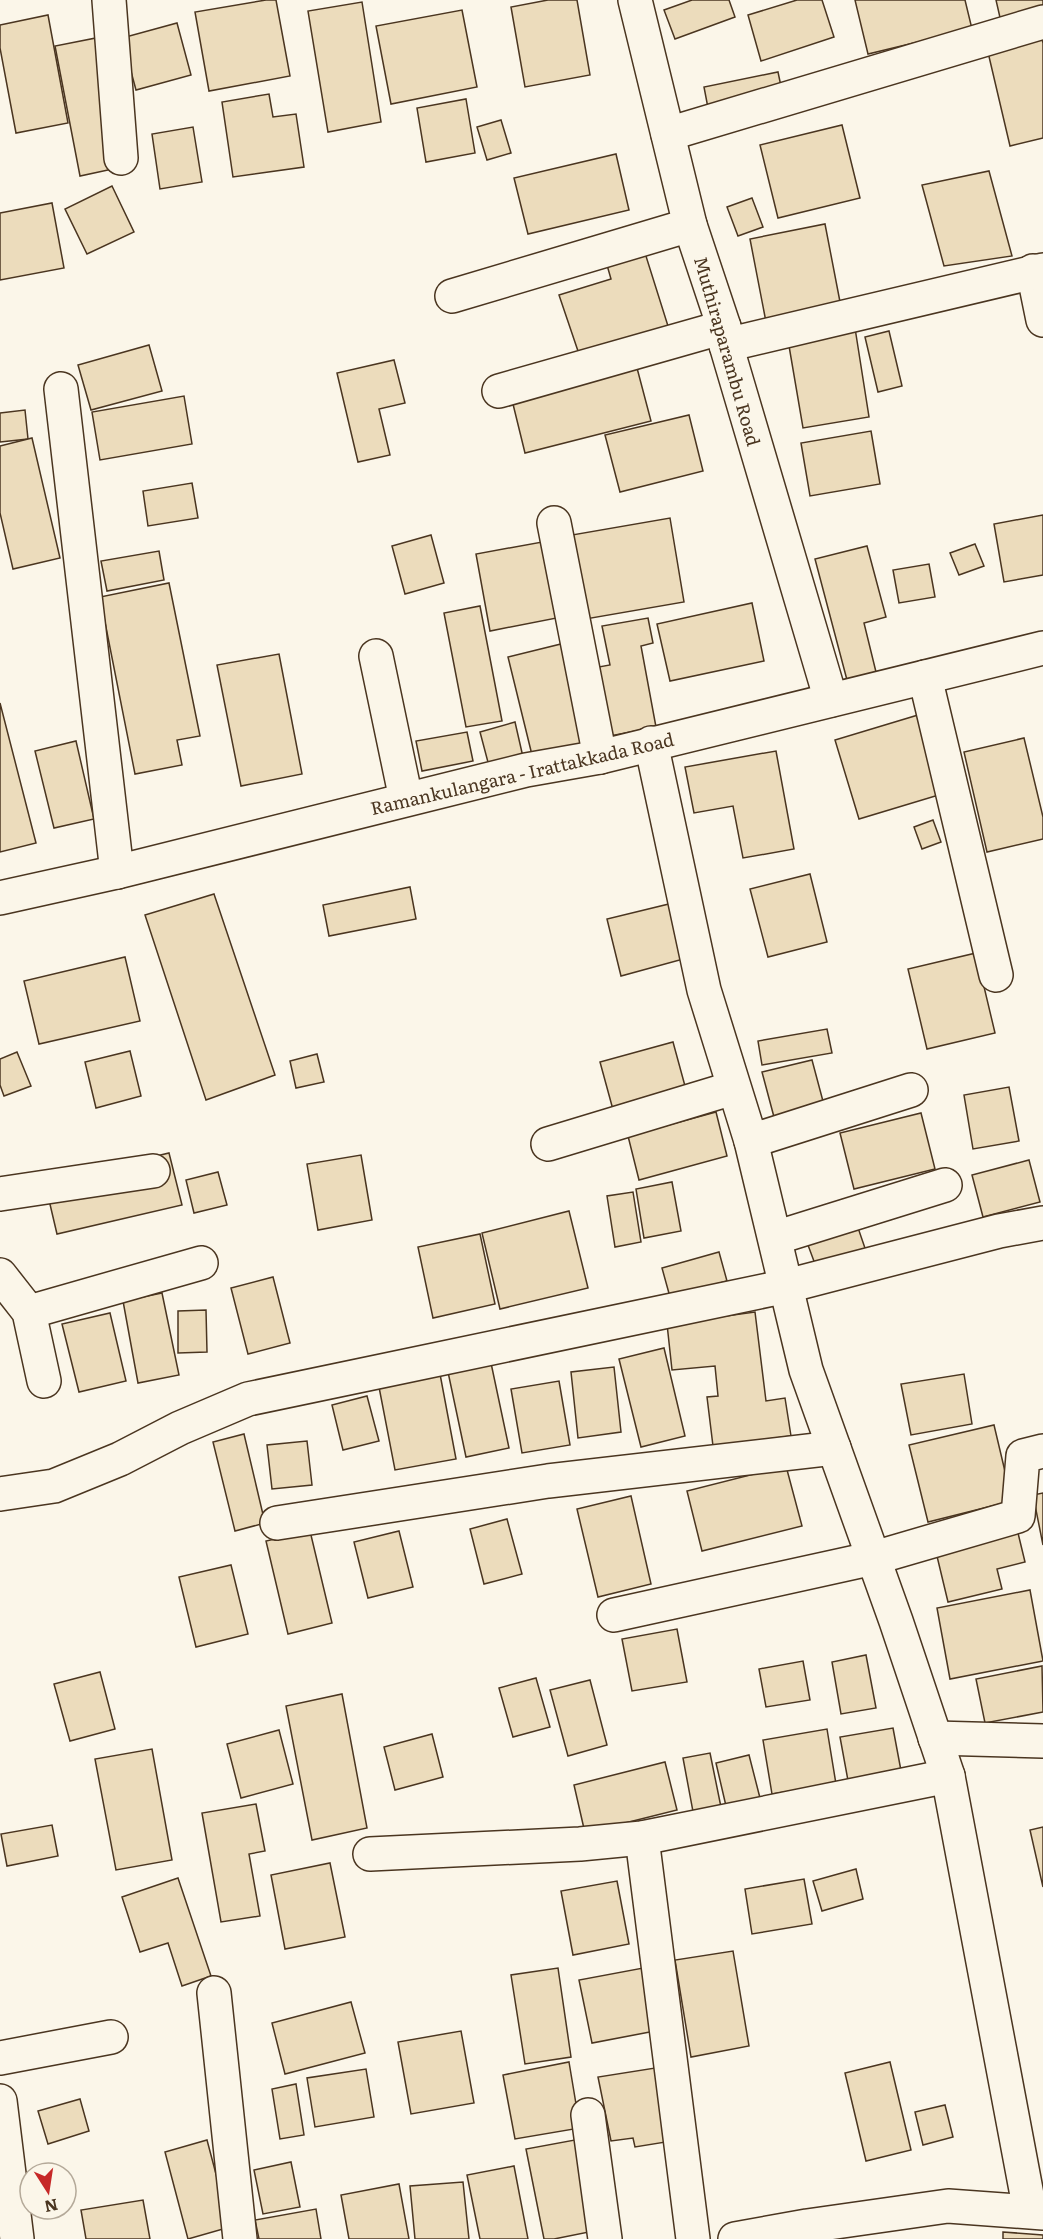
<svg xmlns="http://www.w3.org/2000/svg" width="1043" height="2239" font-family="Literata,serif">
<rect width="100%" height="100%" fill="#fbf6e9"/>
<!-- building -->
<g fill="#ecdcbc" stroke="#4a3520" stroke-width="1.5">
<polygon points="266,0 276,0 290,76 209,91 195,12"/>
<polygon points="548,0 577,0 590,75 525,87 511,7"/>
<polygon points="692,0 729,0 735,17 675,39 664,10"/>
<polygon points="797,0 822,0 834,37 761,61 748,15"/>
<polygon points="855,0 965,0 972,29 868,54"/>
<polygon points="996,0 1043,0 1043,26 1004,35"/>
<polygon points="362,2 381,122 328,132 308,11"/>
<polygon points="462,10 477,87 391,104 376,26"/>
<polygon points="48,15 68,123 16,133 0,48 0,25"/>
<polygon points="177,23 191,75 136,90 122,38"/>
<polygon points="1041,35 1043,43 1043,138 1010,146 987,48"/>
<polygon points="96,38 122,167 80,176 55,46"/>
<polygon points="778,72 787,115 712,129 704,87"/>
<polygon points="269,94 273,117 296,114 304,167 233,177 222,102"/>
<polygon points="466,99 475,153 426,162 417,108"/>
<polygon points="501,120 511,153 487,160 477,127"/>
<polygon points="842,125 860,198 778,218 760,145"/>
<polygon points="193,127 202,182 160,189 152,134"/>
<polygon points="616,154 629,210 528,234 514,178"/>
<polygon points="989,171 1012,256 944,266 922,185"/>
<polygon points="112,186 134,232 87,254 65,209"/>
<polygon points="752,198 763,227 738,236 727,207"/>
<polygon points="52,203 64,268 0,280 0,213"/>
<polygon points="825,224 841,307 766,322 750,239"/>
<polygon points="645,253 668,326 579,354 559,295 611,279 607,265"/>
<polygon points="855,328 869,417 803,428 788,340"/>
<polygon points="889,331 902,386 878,392 865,337"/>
<polygon points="149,345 162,391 91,410 78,365"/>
<polygon points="394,360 405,403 379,409 390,455 358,462 337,373"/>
<polygon points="637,368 651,421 525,453 512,400"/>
<polygon points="184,396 192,444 100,460 92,412"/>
<polygon points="25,410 28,439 0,442 0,413"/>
<polygon points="689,415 703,471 620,492 605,435"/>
<polygon points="871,431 880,484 810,496 801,443"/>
<polygon points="32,438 60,558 13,569 0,513 0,446"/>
<polygon points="192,483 198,518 148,526 143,491"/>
<polygon points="1043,515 1043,575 1004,582 994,524"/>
<polygon points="670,518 684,602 580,620 566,536"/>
<polygon points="431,535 444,583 405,594 392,546"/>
<polygon points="553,540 567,616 490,631 476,554"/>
<polygon points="975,544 984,566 959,575 950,553"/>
<polygon points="867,546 886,617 864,623 876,672 847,680 815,559"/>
<polygon points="159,551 164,580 107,591 101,561"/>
<polygon points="929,564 935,597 899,603 893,570"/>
<polygon points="169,583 200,736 177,740 182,765 135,774 100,597"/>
<polygon points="752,603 764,661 670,681 657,624"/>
<polygon points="480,606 502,721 466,727 444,613"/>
<polygon points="648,618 653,643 641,646 656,727 605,737 593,668 610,665 602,626"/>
<polygon points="565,643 588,742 532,755 508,657"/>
<polygon points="279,654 302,774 241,786 217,665"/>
<polygon points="0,703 36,843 0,852"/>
<polygon points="918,715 942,794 859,819 835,740"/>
<polygon points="515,722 523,757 489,766 480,732"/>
<polygon points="467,732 473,761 422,771 416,741"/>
<polygon points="1024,738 1043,817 1043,839 987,852 964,752"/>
<polygon points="76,741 94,819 54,828 35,751"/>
<polygon points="776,751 794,849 743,858 733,806 694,813 685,767"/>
<polygon points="933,820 941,842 922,849 914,827"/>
<polygon points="810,874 827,942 768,957 750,889"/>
<polygon points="410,887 416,919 329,936 323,905"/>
<polygon points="214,894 275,1075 206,1100 145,915"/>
<polygon points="673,903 687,958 621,976 607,919"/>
<polygon points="976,953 995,1033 927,1049 908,969"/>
<polygon points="125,957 140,1021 39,1044 24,981"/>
<polygon points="827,1029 832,1053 762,1065 758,1041"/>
<polygon points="673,1042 688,1097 615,1117 600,1062"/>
<polygon points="130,1051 141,1096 96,1108 85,1062"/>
<polygon points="17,1052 31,1086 4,1096 0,1085 0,1059"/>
<polygon points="317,1054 324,1082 296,1088 290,1061"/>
<polygon points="812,1060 824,1105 774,1117 762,1072"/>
<polygon points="1009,1087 1019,1141 973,1149 964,1095"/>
<polygon points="716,1112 727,1156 639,1180 628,1136"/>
<polygon points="921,1113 935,1169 854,1189 840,1133"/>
<polygon points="169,1153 182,1205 57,1234 45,1183"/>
<polygon points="361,1155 372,1220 318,1230 307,1164"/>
<polygon points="1029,1160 1040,1202 983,1217 972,1175"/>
<polygon points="218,1172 227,1205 194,1213 186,1180"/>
<polygon points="672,1182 681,1231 644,1238 636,1189"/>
<polygon points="633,1192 641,1242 615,1247 607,1196"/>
<polygon points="569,1211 588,1288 500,1309 482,1233"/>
<polygon points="855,1219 867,1254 818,1272 805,1237"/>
<polygon points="480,1234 495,1304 433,1318 418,1247"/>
<polygon points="719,1252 727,1281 670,1297 662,1268"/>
<polygon points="273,1277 290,1343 248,1354 231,1288"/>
<polygon points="162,1293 179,1375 138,1383 123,1301"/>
<polygon points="206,1310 207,1352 178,1353 178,1311"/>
<polygon points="755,1312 766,1401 785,1398 791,1436 713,1446 707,1397 718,1396 715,1366 672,1370 667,1324"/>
<polygon points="110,1313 126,1381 79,1392 62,1324"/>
<polygon points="664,1348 685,1436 641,1447 619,1359"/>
<polygon points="491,1363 509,1448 466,1457 448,1372"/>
<polygon points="614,1367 621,1432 578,1438 571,1372"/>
<polygon points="440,1374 456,1459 395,1470 379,1387"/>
<polygon points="964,1374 972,1424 911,1435 901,1384"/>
<polygon points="559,1381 570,1445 522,1453 511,1389"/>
<polygon points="367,1396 379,1441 343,1450 332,1405"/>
<polygon points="994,1425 1012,1501 928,1522 909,1445"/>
<polygon points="244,1434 265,1523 235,1531 213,1442"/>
<polygon points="307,1441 312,1485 272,1489 267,1445"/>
<polygon points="786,1466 802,1526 702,1551 687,1491"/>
<polygon points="1043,1493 1043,1545 1033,1495"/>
<polygon points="631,1496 651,1584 598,1597 577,1509"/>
<polygon points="507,1519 522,1574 484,1584 470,1529"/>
<polygon points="310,1531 332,1623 288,1634 266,1541"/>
<polygon points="399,1531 413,1587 368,1598 354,1542"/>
<polygon points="1018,1533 1025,1562 997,1569 1002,1589 948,1602 936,1552"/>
<polygon points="231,1565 248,1634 196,1647 179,1577"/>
<polygon points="1030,1590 1043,1661 950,1679 937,1608"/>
<polygon points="677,1629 687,1682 632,1691 622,1639"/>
<polygon points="866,1655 876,1708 841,1714 832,1662"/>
<polygon points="803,1661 810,1700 766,1707 759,1669"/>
<polygon points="1042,1666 1043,1712 985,1723 976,1679"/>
<polygon points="100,1672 115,1729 70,1741 54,1684"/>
<polygon points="536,1678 550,1727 513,1737 499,1688"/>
<polygon points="590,1680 607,1745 568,1756 550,1690"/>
<polygon points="342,1694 367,1828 312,1840 286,1706"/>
<polygon points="893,1728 902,1776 849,1786 840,1737"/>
<polygon points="827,1729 836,1784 772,1794 763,1740"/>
<polygon points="279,1730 293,1784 241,1798 227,1744"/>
<polygon points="432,1734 443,1777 395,1790 384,1747"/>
<polygon points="152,1749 172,1860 116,1870 95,1759"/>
<polygon points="710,1753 722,1812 694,1817 683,1758"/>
<polygon points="749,1755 760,1798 726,1806 716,1763"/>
<polygon points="665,1762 677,1810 585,1833 574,1785"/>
<polygon points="256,1804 265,1851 249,1854 260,1916 221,1922 202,1813"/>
<polygon points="52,1825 58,1856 7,1866 1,1834"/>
<polygon points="1043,1827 1043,1887 1030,1830"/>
<polygon points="330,1863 345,1937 285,1949 271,1875"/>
<polygon points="856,1869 863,1899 822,1911 813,1881"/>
<polygon points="178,1878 211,1976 182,1986 168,1943 140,1952 122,1897"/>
<polygon points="804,1879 812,1924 752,1934 745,1889"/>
<polygon points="617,1881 629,1944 573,1955 561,1891"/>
<polygon points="733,1951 749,2046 691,2057 675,1960"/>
<polygon points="558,1968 571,2057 525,2064 511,1975"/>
<polygon points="643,1968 655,2031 592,2043 579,1980"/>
<polygon points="351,2002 365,2053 285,2074 272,2023"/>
<polygon points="461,2031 474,2103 411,2114 398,2042"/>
<polygon points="569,2062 580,2128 515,2139 503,2075"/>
<polygon points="890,2062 911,2150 866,2161 845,2073"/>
<polygon points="655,2068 666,2142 635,2147 633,2138 611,2141 598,2077"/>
<polygon points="366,2069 374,2117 315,2127 307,2078"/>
<polygon points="296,2084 304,2135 280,2139 272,2089"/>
<polygon points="80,2099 89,2131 48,2144 38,2111"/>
<polygon points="945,2105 953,2137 923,2145 915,2112"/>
<polygon points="580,2139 599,2230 554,2239 544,2239 526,2149"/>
<polygon points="207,2140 230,2227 188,2239 165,2152"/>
<polygon points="291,2162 300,2207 263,2214 254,2170"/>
<polygon points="514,2166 528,2239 480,2239 467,2175"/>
<polygon points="463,2182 469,2239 415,2239 410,2186"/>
<polygon points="399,2184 409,2239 349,2239 341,2195"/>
<polygon points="143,2200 150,2239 86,2239 81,2210"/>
<polygon points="316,2209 321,2239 259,2239 255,2220"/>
<polygon points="1003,2232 1043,2235 1043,2239 1003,2239"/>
</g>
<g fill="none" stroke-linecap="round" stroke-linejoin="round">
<defs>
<g id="minor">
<polyline points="109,0 121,158"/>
<polyline points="635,0 690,225 724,327 726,345 831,700"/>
<polyline points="668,134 1043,22"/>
<polyline points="1033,271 1043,320"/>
<polyline points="452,296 690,225"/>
<polyline points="726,345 1043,270"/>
<polyline points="61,389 117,872"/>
<polyline points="499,391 724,327"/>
<polyline points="554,523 600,757"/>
<polyline points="376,656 406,799"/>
<polyline points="925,677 996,975"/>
<polyline points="0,898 117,872 526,770 600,757 1043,648"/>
<polyline points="751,1141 911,1090"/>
<polyline points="548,1144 733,1088"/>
<polyline points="0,1194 153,1171"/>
<polyline points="775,1238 945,1185"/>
<polyline points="0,1275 29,1312 44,1381"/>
<polyline points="29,1312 201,1263"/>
<polyline points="0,1494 54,1486 120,1459 180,1428 248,1399 787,1286 999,1231 1043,1223"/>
<polyline points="277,1523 548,1481 834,1448"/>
<polyline points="614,1615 874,1558 1018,1516 1023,1456 1043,1451"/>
<polyline points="935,1738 1043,1741"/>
<polyline points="948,1776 1030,2211"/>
<polyline points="642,1838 693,2239"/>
<polyline points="370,1854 580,1844 642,1838 948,1776 896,1621 806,1370 751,1141 704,990 651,743"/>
<polyline points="214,1993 240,2239"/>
<polyline points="0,2058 111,2037"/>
<polyline points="0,2101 17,2239"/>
<polyline points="588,2115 605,2239"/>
<polyline points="735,2239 807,2226 948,2206 1043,2213"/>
</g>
</defs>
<!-- minor casing -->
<use href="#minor" stroke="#4a3520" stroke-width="36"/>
<!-- minor -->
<use href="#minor" stroke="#fbf6e9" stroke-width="33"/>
</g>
<g text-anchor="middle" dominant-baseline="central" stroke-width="4.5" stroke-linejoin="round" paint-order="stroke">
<!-- street labels -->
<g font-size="18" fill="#4a3520" stroke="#fbf6e9">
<text transform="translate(728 351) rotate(74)">Muthiraparambu Road</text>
<text transform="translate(522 773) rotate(-13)">Ramankulangara - Irattakkada Road</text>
</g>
</g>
<!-- north arrow -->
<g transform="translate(48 2191) rotate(168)"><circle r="28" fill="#fbf6e9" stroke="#b4a999" stroke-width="1.5"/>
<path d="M0-4.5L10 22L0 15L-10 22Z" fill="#c62828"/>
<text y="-9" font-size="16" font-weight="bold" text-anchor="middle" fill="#4a3520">N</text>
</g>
</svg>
